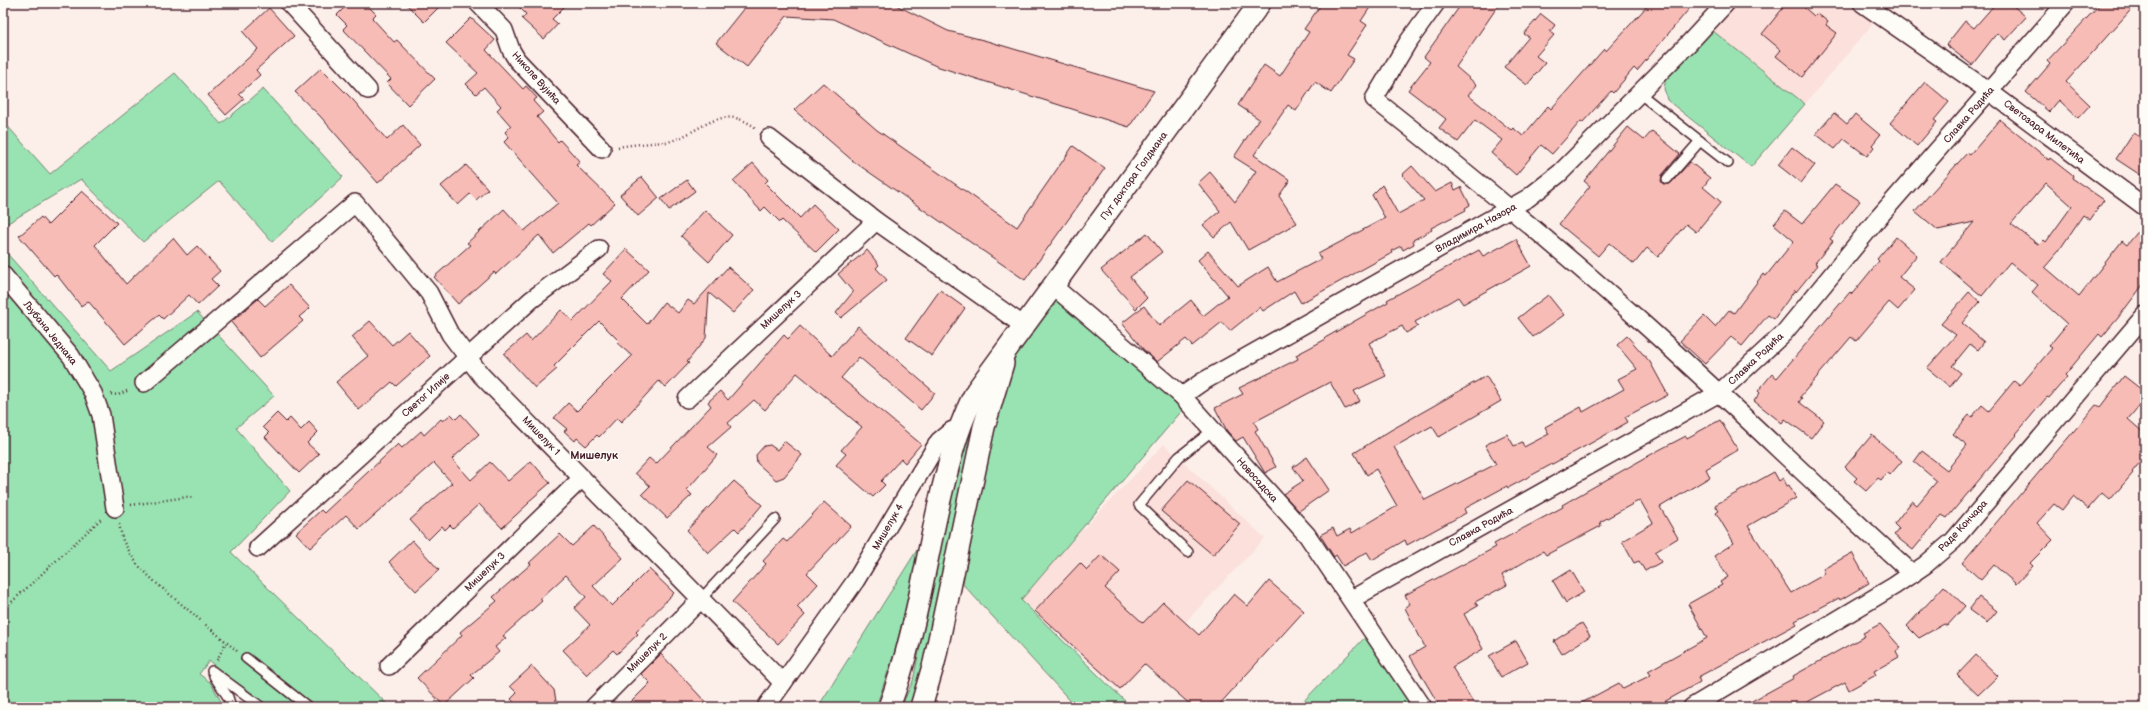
<svg xmlns="http://www.w3.org/2000/svg" width="2148" height="710" font-family="'Balsamiq Sans',sans-serif">
<rect width="100%" height="100%" fill="#fcefea"/>
<filter id="ink" filterUnits="userSpaceOnUse"><feTurbulence type="fractalNoise" baseFrequency=".025" numOctaves="2"/><feDisplacementMap in="SourceGraphic" scale="8" xChannelSelector="R" yChannelSelector="G"/><feConvolveMatrix kernelMatrix="1 2 1 2 8 2 1 2 1" color-interpolation-filters="sRGB"/></filter>
<g filter="url(#ink)">
<!-- built -->
<g fill="#fbe0db">
<polygon points="1739,3 1844,3 1875,21 1805,104 1713,31"/>
<polygon points="1164,444 1265,538 1120,691 1019,597"/>
</g>
<!-- green -->
<g fill="#99e3b2" stroke="#72816e">
<polygon points="1713,31 1805,104 1751,167 1667,100 1664,88 1666,78"/>
<polygon points="175,73 221,124 263,89 343,177 272,242 219,181 143,242 81,179 3,226 3,121 50,174"/>
<polygon points="3,249 111,371 197,312 274,396 236,428 290,491 231,552 390,707 267,707 209,661 199,674 211,683 224,707 3,707"/>
<polygon points="1056,295 1186,406 1021,600 1131,707 1076,707 959,580 966,522 1014,352"/>
<polygon points="968,428 974,429 966,459 919,684 909,707 901,707 913,681 944,529"/>
<polygon points="922,542 895,651 876,707 818,707"/>
<polygon points="1375,627 1428,707 1298,707"/>
</g>
<!-- building -->
<g fill="#f8bcb7" stroke="#4a1f2b" fill-rule="evenodd">
<polygon points="349,3 365,3 376,14 372,18 394,42 397,40 435,79 408,105 387,83 391,79 343,29 347,25 337,15"/>
<polygon points="405,3 443,3 424,22"/>
<polygon points="515,3 568,3 552,19 558,24 544,39 522,19 526,14"/>
<polygon points="748,3 892,3 948,31 987,41 1154,91 1129,127 936,66 833,19 787,16 747,67 716,43"/>
<polygon points="1322,3 1373,3 1361,21 1367,25 1347,55 1354,59 1331,93 1315,82 1296,111 1288,105 1254,155 1290,180 1279,196 1297,223 1248,250 1231,222 1214,237 1203,225 1220,211 1198,183 1210,172 1235,202 1256,171 1234,157 1259,119 1238,105 1264,65 1280,76 1309,32 1304,29"/>
<polygon points="1462,3 1500,3 1456,67 1477,85 1468,95 1511,130 1513,128 1523,136 1548,106 1551,109 1604,49 1606,51 1650,3 1694,3 1637,71 1634,68 1613,93 1611,91 1583,122 1581,121 1552,154 1541,145 1516,175 1491,153 1502,140 1475,120 1458,142 1439,128 1446,119 1408,90 1430,62 1424,57"/>
<polygon points="1787,3 1799,3 1814,16 1817,13 1828,22 1826,25 1837,33 1802,77 1776,56 1781,50 1762,34"/>
<polygon points="1996,3 2010,3 2026,17 2005,40 1997,33 1972,65 1946,45 1965,21 1974,28"/>
<polygon points="2101,3 2137,3 2066,82 2090,105 2078,118 2059,100 2049,112 2026,92 2050,64 2047,61"/>
<polygon points="269,8 294,36 256,70 260,75 239,94 244,99 226,115 208,95 258,49 243,32"/>
<polygon points="1541,14 1555,25 1550,32 1554,35 1536,56 1545,63 1527,85 1504,67 1529,37 1524,34"/>
<polygon points="471,18 495,40 486,50 523,89 526,86 537,98 533,101 543,112 537,117 558,142 560,140 580,162 576,165 615,203 591,225 589,223 553,253 539,235 496,274 494,272 458,304 434,277 470,245 467,243 504,209 524,231 558,203 504,142 509,137 505,132 511,126 497,110 501,106 484,87 476,94 466,84 478,73 446,43"/>
<polygon points="321,68 354,101 387,140 403,125 420,145 378,183 320,116 295,92"/>
<polygon points="1925,82 1949,102 1934,120 1937,122 1917,146 1890,123"/>
<polygon points="823,83 877,130 1017,227 1073,146 1105,168 1025,280 853,161 794,110"/>
<polygon points="1834,113 1847,124 1855,114 1880,135 1872,145 1874,147 1867,156 1844,139 1835,149 1816,134"/>
<path d="M2000,120L2049,160L2050,158L2073,176L2072,178L2104,200L2090,220L2083,215L2058,252L2045,267L2079,296L2122,241L2127,245L2145,223V282L2118,318L2102,337L2099,334L2065,375L2067,377L2049,398L2047,397L2016,434L2017,435L1947,518L1942,515L1913,550L1894,535L1899,529L1894,524L1912,501L1917,505L1937,481L1914,462L1922,451L1947,470L1967,445L1953,434L1969,415L1972,417L1982,405L1989,411L2014,381L2020,386L2052,348L2049,346L2067,324L2032,292L2038,285L2010,262L1982,296L1941,262L1974,222L1938,230L1915,211L1967,153L1970,155ZM2046,183L2072,206L2046,242L2044,240L2039,245L2011,224Z"/>
<polygon points="1628,127 1644,140 1652,131 1680,154 1662,175 1661,181 1663,184 1671,183 1690,162 1710,178 1703,187 1721,202 1696,232 1686,224 1658,257 1647,248 1634,264 1609,243 1598,256 1559,224 1590,186 1584,181"/>
<polygon points="2133,133 2145,140 2145,178 2116,159"/>
<polygon points="1792,147 1815,165 1801,183 1778,165"/>
<polygon points="753,163 768,180 765,183 800,218 813,204 839,229 816,252 782,220 780,222 765,207 761,211 733,181"/>
<polygon points="466,165 488,189 476,200 470,194 458,205 441,186"/>
<polygon points="1412,166 1435,192 1452,183 1455,190 1461,187 1470,205 1465,208 1466,210 1431,228 1432,230 1413,240 1414,244 1403,250 1401,246 1391,251 1392,253 1301,303 1294,291 1263,311 1260,307 1230,331 1222,322 1192,346 1186,339 1157,362 1143,349 1122,323 1144,306 1159,326 1191,300 1203,316 1228,296 1198,260 1208,251 1238,286 1268,267 1277,282 1321,259 1318,254 1385,218 1372,195 1382,185 1398,214 1424,200 1402,175"/>
<polygon points="642,177 659,198 638,216 620,195"/>
<polygon points="687,180 695,191 669,210 661,199"/>
<polygon points="1835,184 1860,201 1830,239 1833,241 1815,263 1818,265 1796,292 1795,290 1774,319 1768,315 1742,346 1731,337 1705,364 1680,341 1704,316 1715,327 1729,310 1734,313 1763,274 1766,276 1794,241 1774,224 1785,211 1802,224"/>
<polygon points="82,191 117,223 95,245 126,284 173,238 187,255 197,246 220,271 211,279 218,286 198,305 189,295 163,319 159,315 125,344 88,301 81,306 56,274 54,276 19,236 41,217 48,225"/>
<polygon points="705,210 732,235 709,262 681,236"/>
<polygon points="1147,233 1162,252 1130,277 1147,298 1136,309 1101,270"/>
<polygon points="1896,237 1917,255 1899,277 1915,290 1898,310 1889,302 1856,341 1851,337 1800,397 1802,398 1799,402 1824,421 1811,438 1785,419 1782,423 1754,401 1760,393 1758,391 1772,374 1777,378 1850,292 1852,294 1879,261 1877,259"/>
<polygon points="1516,239 1531,266 1463,304 1458,297 1415,322 1418,326 1406,333 1402,326 1369,343 1386,376 1354,391 1360,401 1345,409 1330,382 1254,422 1258,429 1255,431 1276,467 1265,473 1243,437 1236,441 1227,431 1215,408 1243,394 1239,388 1298,359 1296,355 1326,339 1325,338 1388,302 1387,300 1479,250 1483,256"/>
<polygon points="626,249 649,270 622,299 647,324 664,302 678,313 688,300 694,304 728,267 754,290 733,313 709,293 706,338 687,362 689,363 666,387 659,381 621,422 617,418 599,437 597,435 586,446 577,438 575,441 564,431 567,429 554,418 568,403 577,411 632,356 617,343 619,341 599,321 554,366 557,369 535,388 504,354 526,335 531,341 561,310 573,321 612,281 603,274"/>
<polygon points="867,250 879,265 876,268 887,280 841,318 836,313 853,292 838,274"/>
<polygon points="289,285 310,308 299,317 303,321 260,358 231,322 258,299 265,306"/>
<polygon points="940,290 965,308 932,356 906,338"/>
<polygon points="1969,292 1980,302 1962,323 1984,342 1978,350 1970,344 1952,366 1961,373 1950,387 1927,368 1956,335 1941,324"/>
<polygon points="1548,295 1564,315 1533,337 1518,318"/>
<polygon points="370,321 392,345 408,331 430,356 396,386 392,382 359,410 336,382 368,356 352,337"/>
<polygon points="800,326 832,356 858,326 935,393 921,410 859,357 841,378 921,444 905,463 901,459 881,481 885,485 873,497 836,465 846,454 841,450 862,427 797,373 765,410 754,400 728,423 731,427 708,447 717,455 687,490 692,495 667,518 642,494 650,486 635,473 649,458 656,464 711,406 708,402 720,391 728,400 784,335 788,339"/>
<polygon points="1627,336 1650,362 1668,395 1625,417 1628,422 1593,442 1508,488 1507,486 1464,509 1466,513 1407,545 1405,540 1372,560 1367,552 1343,566 1336,555 1334,557 1320,535 1333,528 1337,536 1350,529 1352,533 1397,506 1376,469 1367,475 1354,453 1391,430 1486,376 1501,401 1439,437 1432,426 1394,447 1425,500 1496,464 1485,445 1507,434 1514,446 1522,442 1524,447 1549,434 1545,427 1581,407 1583,412 1624,389 1618,379 1637,369 1617,345"/>
<polygon points="2124,376 2142,390 2138,394 2144,400 2128,419 2145,434 2145,456 2132,472 2133,473 2110,500 2102,493 2088,509 2073,496 2062,510 2054,504 2037,523 2053,540 2030,563 2033,566 2016,584 1994,565 1981,580 1962,563 2096,405 2100,407"/>
<polygon points="277,413 286,422 290,418 301,430 309,422 318,432 307,443 319,454 299,473 265,437 269,433 263,427"/>
<polygon points="451,414 456,419 461,414 479,434 452,459 471,480 490,462 508,481 531,461 550,483 528,502 529,503 502,528 479,504 453,528 450,525 445,530 442,526 428,540 410,520 452,483 434,463 359,529 346,515 310,548 296,533 321,510 324,513 398,444 402,448 421,431 424,435 441,419 443,421"/>
<polygon points="1720,420 1738,450 1706,469 1710,477 1660,507 1678,538 1655,552 1661,562 1645,571 1639,561 1634,563 1622,541 1653,523 1640,500 1600,522 1601,526 1546,555 1543,551 1502,575 1507,585 1475,602 1478,606 1464,614 1483,649 1452,667 1476,707 1440,707 1410,656 1425,647 1405,608 1410,604 1405,595 1496,547 1494,544 1563,507 1562,505 1590,489 1659,450 1686,436 1687,438"/>
<polygon points="1872,435 1902,461 1890,475 1887,472 1881,480 1878,478 1866,491 1854,481 1857,478 1845,467"/>
<polygon points="784,441 802,455 784,477 776,480 757,463 756,455 764,446 770,445 777,450"/>
<polygon points="1307,457 1329,490 1299,511 1283,494 1303,481 1293,467"/>
<polygon points="1774,472 1779,481 1783,478 1787,486 1789,485 1796,498 1748,526 1791,593 1825,574 1823,569 1852,553 1869,583 1840,600 1839,598 1795,621 1797,624 1698,677 1700,682 1655,707 1574,707 1619,683 1623,689 1651,675 1648,671 1707,638 1688,604 1722,585 1720,582 1728,577 1714,556 1734,543 1716,513 1719,511 1715,505"/>
<polygon points="1188,480 1240,524 1213,555 1161,511"/>
<polygon points="734,481 762,505 739,532 735,528 708,553 687,530"/>
<polygon points="824,502 851,526 807,573 818,584 797,607 805,615 778,644 732,602 766,564 763,561 783,539 787,542"/>
<polygon points="594,526 623,558 593,586 612,606 649,569 674,593 636,632 638,634 617,654 613,650 587,675 563,650 590,625 574,608 586,597 566,575 540,599 542,601 503,636 506,638 495,647 499,652 471,675 474,678 444,706 417,678 462,635 460,632 497,601 493,597 531,564 529,563 560,534 572,546"/>
<polygon points="412,540 439,570 416,591 389,562"/>
<polygon points="1101,555 1120,572 1105,588 1143,623 1163,602 1199,635 1234,594 1248,606 1269,581 1304,611 1217,707 1193,707 1144,664 1120,689 1035,611 1080,563 1087,570"/>
<polygon points="1571,570 1584,592 1566,603 1553,581"/>
<polygon points="1944,586 1965,606 1947,626 1944,624 1919,638 1907,626"/>
<polygon points="1979,597 1997,611 1987,623 1969,610"/>
<polygon points="1582,623 1590,636 1562,654 1554,641"/>
<polygon points="1880,624 1901,648 1896,651 1899,657 1874,671 1876,675 1849,690 1845,682 1798,707 1741,707 1794,678 1793,676 1865,636 1863,633"/>
<polygon points="1516,641 1528,662 1501,677 1489,656"/>
<polygon points="661,654 710,707 626,707 650,683 641,674"/>
<polygon points="1976,655 1998,676 1978,695 1957,675"/>
<polygon points="532,666 554,690 556,701 550,707 518,707 511,699 517,693 510,686"/>
</g>
<g fill="none" stroke-linecap="round" stroke-linejoin="round">
<defs>
<g id="service">
<polyline points="1639,93 1728,163"/>
<polyline points="1667,179 1700,141"/>
<polyline points="1188,552 1139,505 1179,457 1213,430"/>
<polyline points="701,599 775,519"/>
<polyline points="246,658 308,707"/>
<polyline points="212,671 261,707"/>
<polyline points="214,676 228,697 231,707"/>
</g>
<g id="minor">
<polyline points="289,3 368,90"/>
<polyline points="478,3 504,30 511,50 517,60 602,149"/>
<path d="M1436,3L1408,42L1374,99C1467,172 1558,247 1646,326C1736,407 1823,493 1913,574"/>
<polyline points="1862,3 1990,92 2145,207"/>
<polyline points="769,138 876,221 1024,326"/>
<polyline points="3,275 71,356 93,393 101,415 115,508"/>
<polyline points="1053,286 1182,396 1307,535 1423,707"/>
<polyline points="144,383 355,203 429,293 450,334 481,375 783,683"/>
<polyline points="1182,396 1202,382 1528,198 1560,173 1689,43 1726,3"/>
<polyline points="687,399 876,221"/>
<polyline points="258,548 531,300 599,249"/>
<polyline points="1352,599 1719,393 1784,333 1879,217 2066,3"/>
<polyline points="389,666 582,478"/>
<polyline points="594,707 701,599"/>
<polyline points="766,707 856,580 939,441 951,431 960,427"/>
<polyline points="1692,707 1894,586 1925,565 1953,541 2145,315"/>
</g>
<g id="tertiary">
<path d="M889,707C915,638 925,562 942,491C951,456 959,422 977,390L1260,3"/>
<polyline points="921,707 934,663 984,427 1003,363"/>
</g>
</defs>
<!-- service casing -->
<use href="#service" stroke="#4a1f2b" stroke-width="12"/>
<!-- minor casing -->
<use href="#minor" stroke="#4a1f2b" stroke-width="20"/>
<!-- tertiary casing -->
<use href="#tertiary" stroke="#4a1f2b" stroke-width="24"/>
<!-- path -->
<g stroke="#4a1f2b" stroke-width="2.5" stroke-dasharray="1 3" stroke-linecap="butt">
<path d="M618,147C629,145 641,144 652,143C659,142 664,143 671,141C703,131 721,102 756,128"/>
<polyline points="111,394 118,395 129,390"/>
<polyline points="131,505 187,497 194,498"/>
<polyline points="119,524 123,541 137,564 155,582 237,651"/>
<polyline points="3,610 102,518"/>
<polyline points="217,660 226,642"/>
<polyline points="320,706 343,706"/>
</g>
<!-- service -->
<use href="#service" stroke="#fdfcf7" stroke-width="9"/>
<!-- minor -->
<use href="#minor" stroke="#fdfcf7" stroke-width="17"/>
<!-- tertiary -->
<use href="#tertiary" stroke="#fdfcf7" stroke-width="21"/>
</g>
</g>
<g text-anchor="middle" dominant-baseline="central" stroke-width="3" stroke-linejoin="round" paint-order="stroke">
<!-- street labels -->
<g font-size="10" fill="#4a1f2b" stroke="#fdfcf7">
<text transform="translate(536 78) rotate(48)">Николе Вујића</text>
<text transform="translate(1969 115) rotate(-49)">Славка Родића</text>
<text transform="translate(2044 132) rotate(37)">Светозара Милетића</text>
<text transform="translate(1134 176) rotate(-54)">Пут доктора Голдмана</text>
<text transform="translate(1476 228) rotate(-29)">Владимира Назора</text>
<text transform="translate(781 310) rotate(-43)">Мишелук 3</text>
<text transform="translate(50 333) rotate(51)">Љубана Једнака</text>
<text transform="translate(1756 359) rotate(-43)">Славка Родића</text>
<text transform="translate(426 395) rotate(-42)">Светог Илије</text>
<text transform="translate(541 436) rotate(46)">Мишелук 1</text>
<text transform="translate(1257 480) rotate(48)">Новосадска</text>
<text transform="translate(1963 526) rotate(-47)">Раде Кончара</text>
<text transform="translate(888 527) rotate(-60)">Мишелук 4</text>
<text transform="translate(1481 527) rotate(-29)">Славка Родића</text>
<text transform="translate(485 572) rotate(-44)">Мишелук 3</text>
<text transform="translate(647 653) rotate(-45)">Мишелук 2</text>
</g>
<!-- neighbourhood labels -->
<g font-size="11" font-weight="bold" fill="#4a1f2b" stroke="#fdfcf7">
<text x="594" y="455">Мишелук</text>
</g>
</g>
<!-- margin -->
<rect width="2148" height="710" fill="none" stroke="#fdfcf7" stroke-width="16"/>
<rect x="8" y="8" width="2132" height="694" fill="none" stroke="#4a1f2b" stroke-width="1.5" filter="url(#ink)"/>
</svg>
